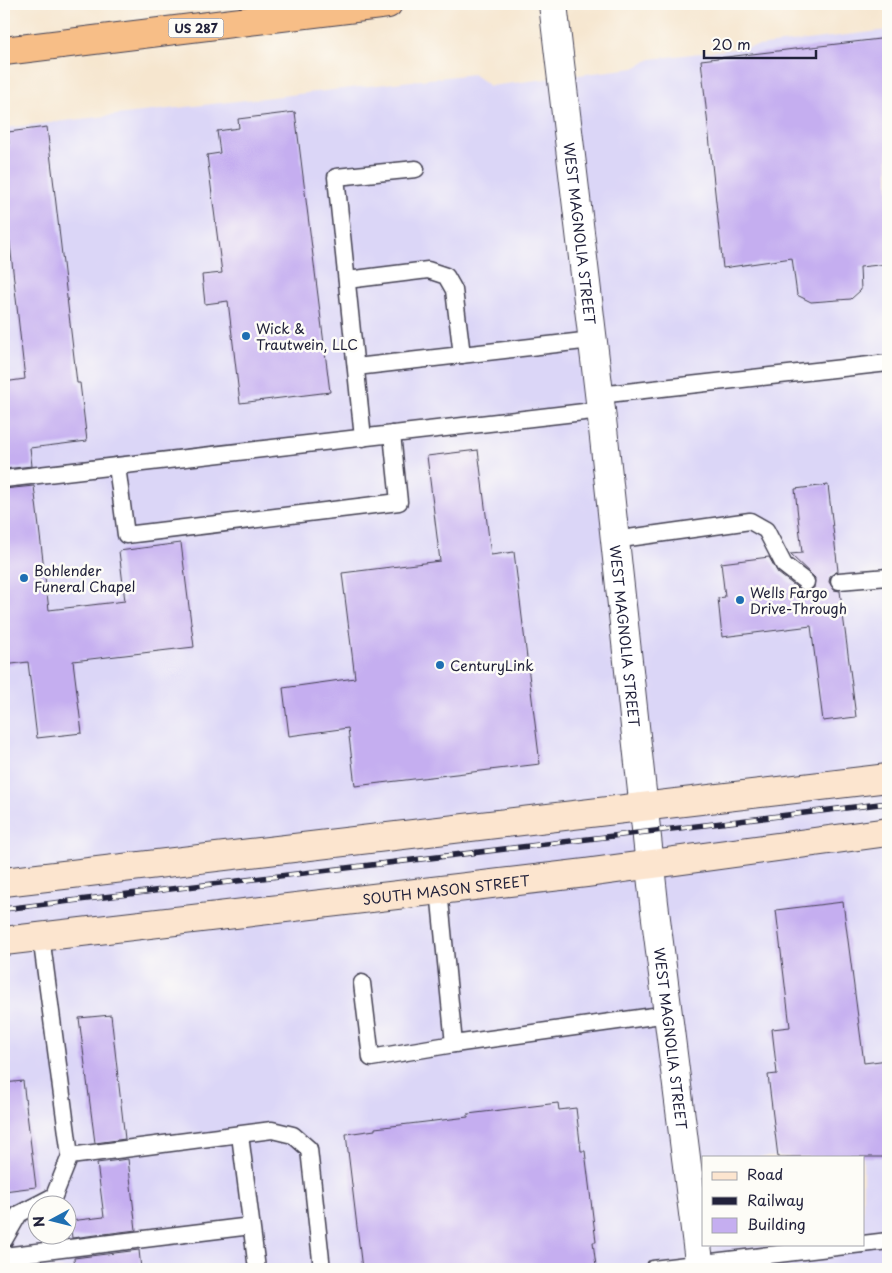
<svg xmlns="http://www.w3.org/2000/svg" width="892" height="1273" font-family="'Playpen Sans',sans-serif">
<rect width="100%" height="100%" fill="#fdfcf7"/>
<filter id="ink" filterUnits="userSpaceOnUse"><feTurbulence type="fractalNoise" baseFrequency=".02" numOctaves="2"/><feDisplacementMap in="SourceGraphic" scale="10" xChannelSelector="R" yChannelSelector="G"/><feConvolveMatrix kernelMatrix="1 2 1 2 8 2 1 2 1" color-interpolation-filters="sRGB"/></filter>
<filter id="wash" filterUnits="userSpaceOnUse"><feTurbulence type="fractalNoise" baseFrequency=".0096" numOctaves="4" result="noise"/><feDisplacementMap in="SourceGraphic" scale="20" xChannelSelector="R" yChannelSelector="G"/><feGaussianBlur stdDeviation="1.12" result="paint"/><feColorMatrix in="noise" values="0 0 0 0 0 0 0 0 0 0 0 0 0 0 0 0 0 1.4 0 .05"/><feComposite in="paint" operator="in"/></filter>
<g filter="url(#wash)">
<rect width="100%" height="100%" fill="#f6e6cf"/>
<!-- built -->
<path fill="#dbd6f7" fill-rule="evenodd" d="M888,30V1269H4V128L473,74L490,86L634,68L651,59ZM703,1157H863V1244H703ZM38,1206H68V1236H38Z"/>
<g id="blocks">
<!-- building -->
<g fill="#c5aef0">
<polygon points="888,38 888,264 860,267 861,290 851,299 811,302 797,295 792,258 723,268 701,60"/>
<polygon points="295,112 330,392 240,403 228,301 205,304 202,275 222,273 207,155 220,153 217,131 239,128 238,119"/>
<polygon points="47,127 77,383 80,383 87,441 30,448 32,466 4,469 4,382 25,379 4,190 4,146 9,145 8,132"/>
<polygon points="478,450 491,555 514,552 540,764 355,786 348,728 289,736 283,688 355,678 342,573 440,561 427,456"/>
<polygon points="828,485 838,571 830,576 829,582 834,590 840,591 856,717 823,721 811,626 722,637 718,598 725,597 721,563 769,557 778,573 800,590 805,592 814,588 815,578 790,554 802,553 795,489"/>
<polygon points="34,486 49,610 125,601 119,551 181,543 194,647 73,661 82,733 37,738 28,662 4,665 4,489"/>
<polygon points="843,902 864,1063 888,1060 888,1157 778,1157 768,1075 777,1074 772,1029 790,1027 776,910"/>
<polygon points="111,1015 125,1139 95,1143 79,1018"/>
<polygon points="23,1081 36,1187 4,1191 4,1083"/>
<polygon points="558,1103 559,1110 576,1108 581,1151 585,1151 596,1242 593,1242 596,1266 570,1269 362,1269 346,1134 375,1130 375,1128 468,1117 468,1114"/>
<polygon points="128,1159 136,1230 72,1238 70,1221 104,1217 97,1163"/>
<polygon points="139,1250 141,1269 75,1269 74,1258"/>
</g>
</g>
</g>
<g filter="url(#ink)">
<use href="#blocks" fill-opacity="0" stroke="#423f51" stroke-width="1"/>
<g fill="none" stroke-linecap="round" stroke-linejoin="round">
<defs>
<g id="lane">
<polyline points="347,280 428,270 446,276 454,290 462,355"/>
<polyline points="356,367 592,340"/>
<polyline points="599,395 888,363"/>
<polyline points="363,438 336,177 416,169"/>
<polyline points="117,466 126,535 399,502 392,434"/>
<polyline points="4,479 601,410"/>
<polyline points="614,540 750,521 766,530 784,565 806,582"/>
<polyline points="839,581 888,577"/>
<polyline points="41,936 70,1156"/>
<polyline points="362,983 371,1058 454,1044 439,890"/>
<polyline points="454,1044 668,1014"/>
<polyline points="240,1135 257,1269"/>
<polyline points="4,1240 19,1214 54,1196 70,1156 272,1130 293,1135 309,1149 322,1269"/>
<polyline points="863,1244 888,1241"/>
<polyline points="4,1256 251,1226"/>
<polyline points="653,1269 862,1244"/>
</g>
<g id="street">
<path id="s1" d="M553,4L601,410L654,903L700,1269"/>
</g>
<g id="secondary">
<polyline points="4,882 888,778"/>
<path id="s2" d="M4,941L586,873L888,832"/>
</g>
<polyline id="highway" points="4,51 388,4"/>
</defs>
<!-- lane casing -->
<use href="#lane" stroke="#423f51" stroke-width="19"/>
<!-- street casing -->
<use href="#street" stroke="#423f51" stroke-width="30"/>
<!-- secondary casing -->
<use href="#secondary" stroke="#423f51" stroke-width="30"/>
<!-- highway casing -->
<use href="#highway" stroke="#423f51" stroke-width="30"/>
<!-- lane -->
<use href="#lane" stroke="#fff" stroke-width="16"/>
<!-- street -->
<use href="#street" stroke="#fff" stroke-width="28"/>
<!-- secondary -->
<use href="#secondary" stroke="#fce5cf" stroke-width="28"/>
<!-- highway -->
<use href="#highway" stroke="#f7be87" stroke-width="28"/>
<defs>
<polyline id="rail" points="4,909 888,803"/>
</defs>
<!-- rail casing -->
<use href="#rail" stroke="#22223b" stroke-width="5.5"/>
<!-- rail -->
<use href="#rail" stroke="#fdfcf7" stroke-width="4" stroke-dasharray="11" stroke-linecap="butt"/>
</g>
</g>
<!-- markers -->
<g fill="#1f6fb2" stroke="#fdfcf7" stroke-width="2">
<circle cx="246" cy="336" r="5"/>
<circle cx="24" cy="578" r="5"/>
<circle cx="740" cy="600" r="5"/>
<circle cx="440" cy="665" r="5"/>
</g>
<g text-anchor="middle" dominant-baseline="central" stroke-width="5" stroke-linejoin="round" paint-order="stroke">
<!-- shield labels -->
<rect fill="#fdfcf7" stroke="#646373" stroke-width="1" x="168.5" y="18.5" width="55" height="19" rx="4"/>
<g font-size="12" font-weight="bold" fill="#22223b">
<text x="196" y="28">US 287</text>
</g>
<!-- street labels -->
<g font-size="14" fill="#22223b" stroke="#fdfcf7">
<text stroke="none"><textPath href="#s1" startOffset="231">WEST MAGNOLIA STREET</textPath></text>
<text stroke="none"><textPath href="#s1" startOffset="636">WEST MAGNOLIA STREET</textPath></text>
<text stroke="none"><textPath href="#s2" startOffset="445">SOUTH MASON STREET</textPath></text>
<text stroke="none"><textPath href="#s1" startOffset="1041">WEST MAGNOLIA STREET</textPath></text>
</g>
<!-- poi labels -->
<g font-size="14" fill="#22223b" stroke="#fdfcf7" text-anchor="start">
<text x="256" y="328">Wick &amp;<tspan x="256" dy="16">Trautwein, LLC</tspan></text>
<text x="34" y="570">Bohlender<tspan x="34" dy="16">Funeral Chapel</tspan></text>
<text x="750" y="592">Wells Fargo<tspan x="750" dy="16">Drive-Through</tspan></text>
<text x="450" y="665">CenturyLink</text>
</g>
</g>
<!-- margin -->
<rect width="892" height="1273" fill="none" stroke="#fdfcf7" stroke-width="20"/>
<!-- legend -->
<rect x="702" y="1156" width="162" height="90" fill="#fdfcf7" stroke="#a5a5ac"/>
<rect x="712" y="1172" width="25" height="8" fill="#fce5cf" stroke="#a5a5ac"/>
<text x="747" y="1180" font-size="15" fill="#22223b">Road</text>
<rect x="712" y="1197" width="25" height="8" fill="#22223b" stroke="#a5a5ac"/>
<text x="747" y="1206" font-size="15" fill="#22223b">Railway</text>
<rect x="712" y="1218" width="25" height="15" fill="#c5aef0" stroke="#a5a5ac"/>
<text x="747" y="1230" font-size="15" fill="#22223b">Building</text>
<!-- north arrow -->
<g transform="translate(52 1220) rotate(263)"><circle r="24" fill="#fdfcf7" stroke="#a5a5ac"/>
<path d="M0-4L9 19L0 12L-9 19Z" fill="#1f6fb2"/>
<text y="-8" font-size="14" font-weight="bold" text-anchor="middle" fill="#22223b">N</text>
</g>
<!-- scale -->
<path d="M704 50v8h112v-8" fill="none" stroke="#22223b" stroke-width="2.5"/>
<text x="712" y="50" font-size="15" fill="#22223b" stroke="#fdfcf7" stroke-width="4" paint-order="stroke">20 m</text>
</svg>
